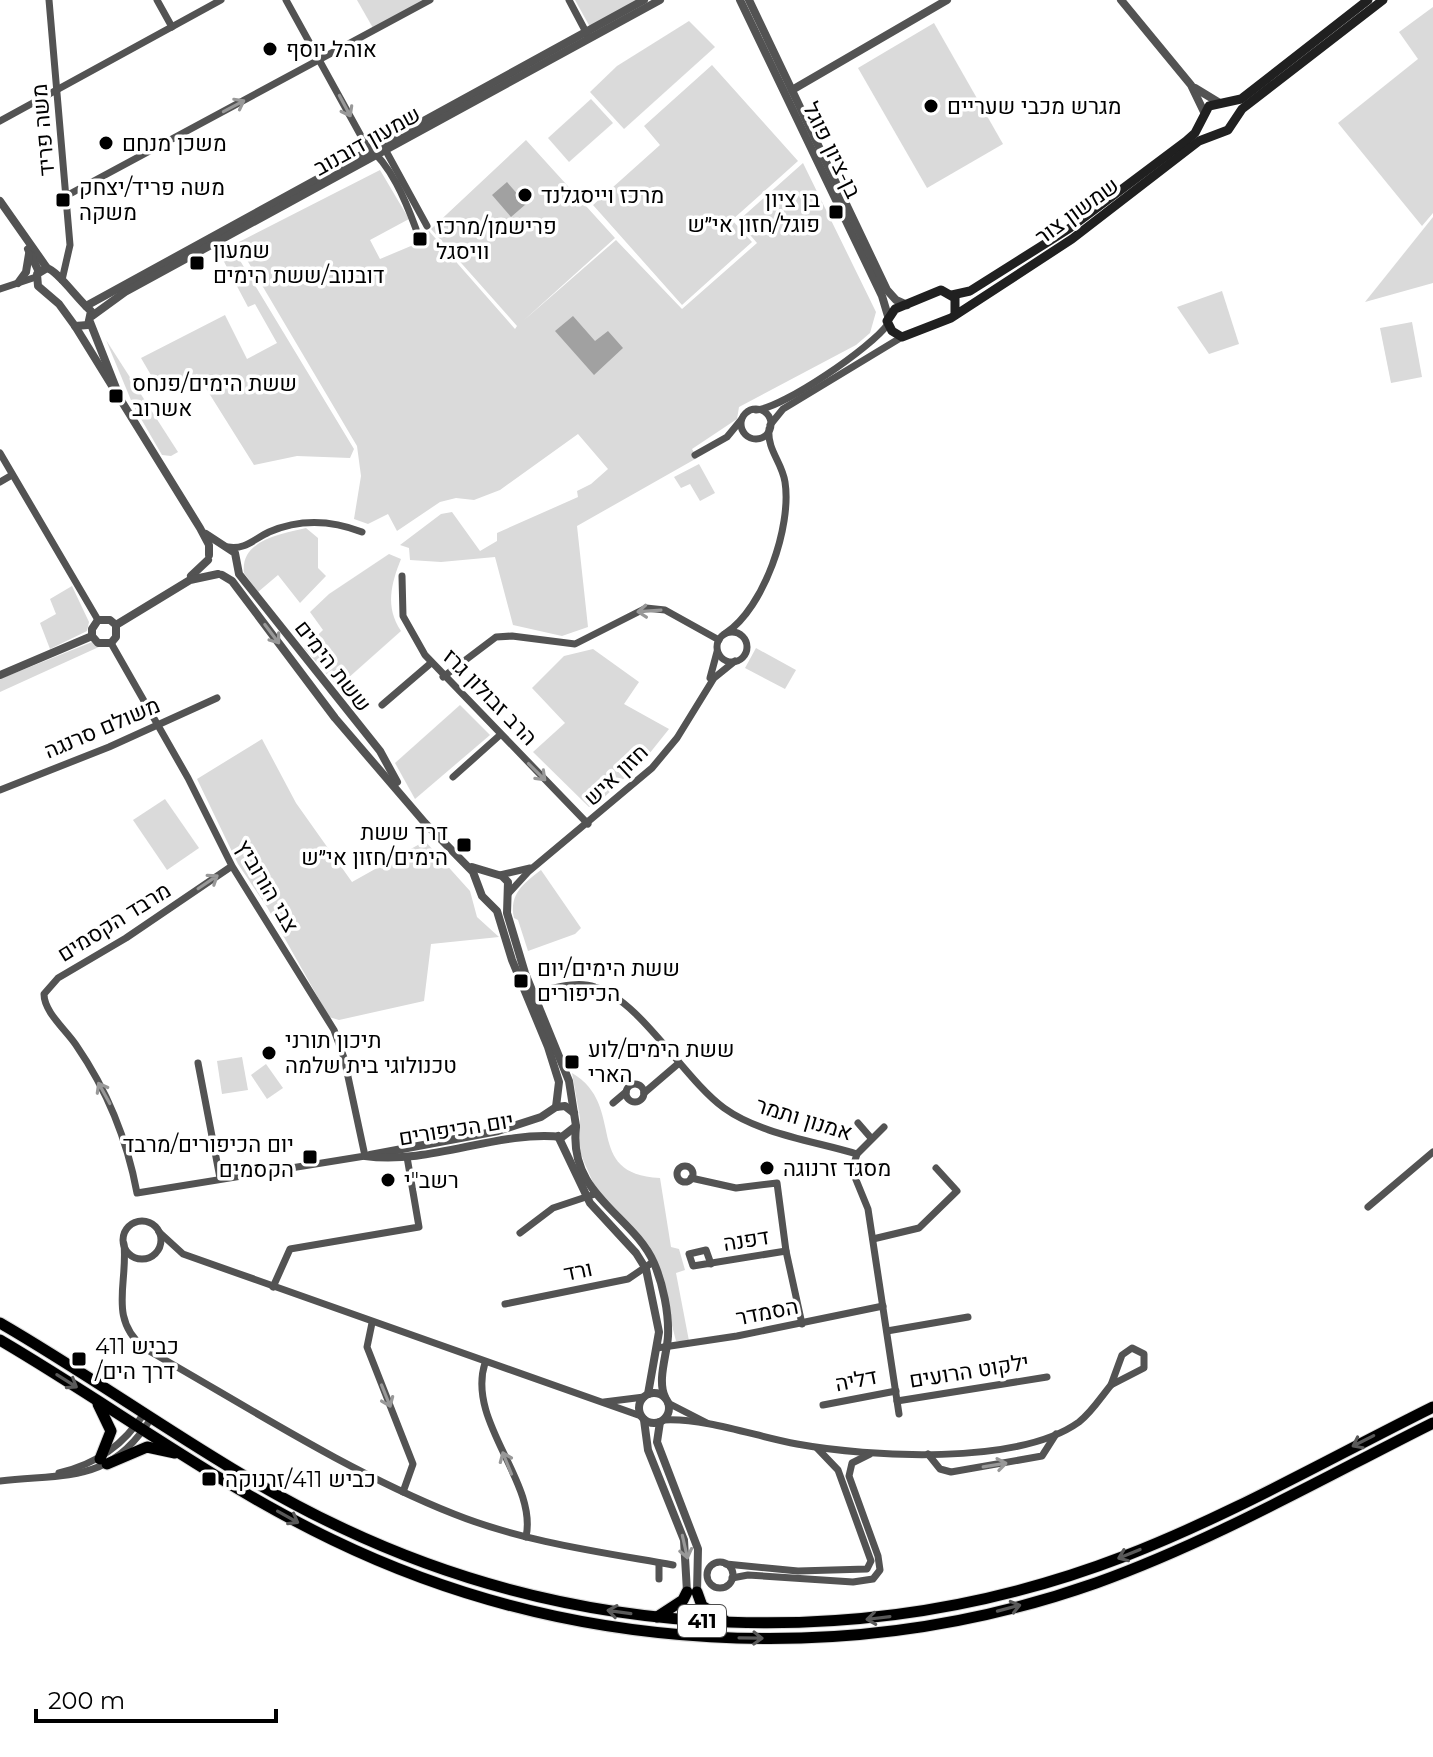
<svg xmlns="http://www.w3.org/2000/svg" width="1433" height="1757" font-family="Montserrat,Heebo,sans-serif">
<rect width="100%" height="100%" fill="#fff"/>
<!-- green -->
<g fill="#dadada">
<polygon points="357,0 424,0 373,28"/>
<polygon points="575,0 638,0 590,27"/>
<polygon points="1433,7 1433,213 1422,226 1338,123 1418,59 1399,32"/>
<polygon points="689,21 715,47 624,129 590,92 617,66"/>
<polygon points="934,23 1003,144 927,188 858,68"/>
<polygon points="712,65 798,161 732,220 752,242 682,305 593,205 660,145 644,126"/>
<polygon points="591,99 613,123 569,162 548,138"/>
<polygon points="526,140 615,238 523,321 616,240 682,309 757,243 738,221 803,163 876,312 870,333 856,345 739,407 737,419 692,449 697,458 577,526 588,627 562,636 513,625 495,557 441,562 410,560 409,548 400,545 441,514 452,512 480,551 497,541 497,533 578,497 577,491 591,484 608,469 578,434 500,490 474,500 456,498 440,502 397,531 388,514 368,524 354,519 361,476 357,446 237,243 380,170 409,219 370,240 380,259 418,243 429,231 515,329 517,326 431,229"/>
<polygon points="1433,217 1433,283 1365,302"/>
<polygon points="233,249 354,449 350,458 297,456 254,465 197,374 162,394 141,358 225,315 247,359 277,343 255,304 248,307 221,256"/>
<polygon points="1222,291 1239,344 1209,354 1177,307"/>
<polygon points="1412,322 1422,377 1391,383 1380,328"/>
<polygon points="106,340 178,452 171,456 162,455 133,405"/>
<polygon points="699,464 715,493 700,501 690,484 681,488 674,477"/>
<path d="M306,528L318,538V568L326,576L300,603L278,575L258,592L244,573C240,540 281,534 306,528Z"/>
<path d="M389,554L401,559C391,584 385,607 401,631L338,687L304,648L323,630L310,612L329,594Z"/>
<polygon points="72,586 89,622 87,631 50,649 40,623 56,614 50,599"/>
<polygon points="92,642 101,646 0,692 0,679"/>
<polygon points="756,648 796,670 785,689 745,668"/>
<polygon points="593,649 639,682 624,704 669,729 649,754 647,752 631,768 633,770 597,804 589,807 533,752 565,723 532,688 564,656"/>
<polygon points="460,705 490,735 415,799 395,763"/>
<polygon points="262,739 296,803 352,882 425,841 470,891 477,917 499,937 431,944 424,1001 339,1020 329,1017 267,907 238,864 197,779"/>
<polygon points="165,799 199,848 167,870 133,820"/>
<path d="M541,870L581,928L575,934L528,951L518,920L514,918C509,894 523,884 541,870Z"/>
<polygon points="242,1057 248,1090 222,1094 217,1061"/>
<polygon points="266,1064 283,1088 267,1099 251,1075"/>
<path d="M572,1073C628,1106 581,1174 660,1178L671,1247L679,1249L685,1270L676,1273L689,1341H676L656,1263L596,1189L584,1162L578,1145L580,1118Z"/>
</g>
<!-- water -->
<g fill="#a1a1a1">
<polygon points="507,182 526,204 511,217 492,195"/>
<polygon points="573,316 595,341 608,331 623,348 594,375 555,331"/>
</g>
<g fill="none" stroke-linecap="round" stroke-linejoin="round">
<defs>
<g id="primary">
<path d="M0,1323C114,1389 221,1471 340,1527C586,1644 871,1654 1125,1556C1231,1515 1332,1457 1433,1407"/>
<path d="M0,1340C111,1405 216,1484 333,1540C569,1654 849,1670 1096,1583C1213,1541 1323,1478 1433,1423"/>
<polyline points="98,1404 111,1431 100,1459"/>
<polyline points="107,1464 147,1447 175,1453"/>
<polyline points="697,1592 702,1606 724,1620"/>
<polyline points="657,1617 683,1600 687,1592"/>
</g>
</defs>
<!-- primary casing -->
<use href="#primary" stroke="#dbdbdb" stroke-width="13"/>
<!-- minor -->
<g stroke="#535353" stroke-width="7">
<polyline points="49,0 70,245 62,280"/>
<polyline points="157,0 172,27"/>
<path d="M286,0L366,145C391,165 405,199 416,229"/>
<polyline points="569,0 587,34"/>
<polyline points="0,121 221,0"/>
<polyline points="382,149 386,151 427,226"/>
<polyline points="66,196 430,0"/>
<polyline points="0,289 36,277"/>
<circle cx="756" cy="424" r="15"/>
<path d="M756,410C783,408 872,347 888,324"/>
<polyline points="770,425 783,409 902,337"/>
<polyline points="0,453 98,620"/>
<polyline points="695,455 727,437 741,420"/>
<polyline points="0,482 12,475"/>
<path d="M228,547C245,550 254,539 269,532C299,519 331,520 362,532"/>
<polyline points="402,576 403,616 425,655 588,824"/>
<circle cx="732" cy="647" r="15"/>
<path d="M726,633C764,608 792,526 785,482C782,462 767,450 769,429"/>
<path d="M111,643L188,778L232,866L334,1030L344,1058L365,1156L137,1193C127,1139 107,1090 76,1045C66,1030 44,1012 44,994L58,978L126,938L232,866"/>
<polyline points="443,677 496,637 512,636 575,644 646,608 665,610 719,640"/>
<polyline points="710,678 717,652"/>
<polyline points="382,705 431,663"/>
<polyline points="453,777 500,735"/>
<polyline points="0,790 109,747 217,698"/>
<polyline points="500,875 530,868"/>
<polyline points="508,894 529,871 652,768 677,738 714,678 735,661"/>
<path d="M528,993C549,990 575,980 595,987C640,1000 684,1079 724,1108C760,1134 814,1141 857,1154"/>
<polyline points="198,1063 220,1178"/>
<circle cx="635" cy="1093" r="9"/>
<polyline points="644,1093 679,1063"/>
<polyline points="613,1103 626,1092"/>
<polyline points="858,1123 871,1138"/>
<polyline points="884,1127 857,1154 852,1170 868,1209 899,1414"/>
<circle cx="685" cy="1174" r="8"/>
<polyline points="691,1178 736,1188 777,1183 786,1251 802,1324"/>
<polyline points="1368,1207 1433,1152"/>
<circle cx="142" cy="1240" r="19"/>
<polyline points="159,1232 183,1254 641,1416"/>
<polyline points="520,1233 553,1208 595,1194"/>
<polyline points="873,1239 919,1228 957,1191 936,1168"/>
<path d="M124,1244C128,1284 108,1318 144,1348C245,1405 346,1471 454,1514C524,1542 600,1552 673,1565"/>
<polyline points="711,1264 706,1250 689,1254 693,1266 786,1251"/>
<polyline points="273,1287 290,1249 419,1227 407,1157"/>
<polyline points="505,1304 628,1279 653,1262"/>
<polyline points="372,1323 367,1347 413,1464 403,1492"/>
<polyline points="887,1331 968,1317"/>
<polyline points="657,1348 737,1336 883,1306"/>
<polygon points="1132,1348 1144,1354 1144,1368 1111,1385 1122,1355"/>
<path d="M485,1363C466,1422 538,1482 526,1537"/>
<polyline points="897,1401 1047,1377"/>
<polyline points="604,1402 644,1397"/>
<polyline points="668,1403 707,1423"/>
<polyline points="823,1405 896,1391"/>
<path d="M664,1420C707,1418 754,1436 797,1444C868,1457 1018,1466 1079,1422C1092,1412 1101,1397 1111,1385"/>
<polyline points="928,1454 940,1469 951,1472 1042,1456 1056,1434"/>
<path d="M59,1473C98,1463 123,1446 145,1412"/>
<path d="M0,1481C69,1473 110,1484 152,1417"/>
<circle cx="720" cy="1575" r="13"/>
<polyline points="726,1564 798,1571 867,1569 871,1561 838,1470 817,1448"/>
<polyline points="732,1578 748,1575 853,1582 873,1579 880,1570 878,1556 849,1476 852,1463 870,1454"/>
<polyline points="659,1579 659,1563"/>
</g>
<!-- tertiary -->
<g stroke="#535353" stroke-width="8">
<polyline points="740,0 882,296 888,316"/>
<polyline points="749,0 887,290 896,300 907,305"/>
<polyline points="1121,0 1191,85 1204,112"/>
<polyline points="1195,88 1218,102"/>
<polyline points="792,90 947,0"/>
<path d="M0,201L47,268C58,271 78,300 91,311L88,325L75,326"/>
<polyline points="28,249 39,272"/>
<polyline points="47,268 37,274 38,286 59,304 75,326 200,528 209,545 209,555"/>
<polyline points="18,283 26,272 29,254"/>
<polyline points="86,306 644,0"/>
<polyline points="92,316 125,292 660,0"/>
<polyline points="90,322 116,388"/>
<polyline points="206,534 235,553 239,574 380,751 397,782"/>
<polyline points="222,575 232,581 335,718 425,823 473,872 482,896 497,911 512,960 548,1047 559,1082 556,1107"/>
<polyline points="191,576 208,560"/>
<polyline points="116,625 190,580 218,574"/>
<polyline points="92,636 98,643 111,643 116,637 116,625"/>
<polyline points="92,636 92,629 98,620 110,620 116,625"/>
<polyline points="0,675 92,636"/>
<path d="M576,1127C568,1195 633,1215 654,1263C663,1284 669,1313 668,1336C667,1355 657,1380 665,1397"/>
<polyline points="558,1136 590,1203 636,1253 646,1269 659,1332 648,1394"/>
<polyline points="370,1155 498,1131 541,1117 556,1107 565,1106 574,1113"/>
<path d="M365,1156C432,1165 497,1130 562,1137L576,1126L569,1081L525,973L507,913L508,882L502,876L472,867"/>
<circle cx="654" cy="1408" r="15"/>
<polyline points="644,1420 648,1450 684,1540 687,1592"/>
<polyline points="660,1422 657,1442 698,1549 697,1592"/>
</g>
<!-- secondary -->
<g stroke="#202020" stroke-width="9">
<polyline points="952,295 970,291 1070,228 1186,141 1195,133 1209,106 1241,99 1368,0"/>
<polyline points="955,315 955,298 941,290 895,309 887,321 892,331 902,337 951,318 1072,239 1199,141 1228,130 1242,109 1383,0"/>
</g>
<!-- primary -->
<use href="#primary" stroke="#000" stroke-width="11"/>
</g>
<!-- one-way arrows -->
<defs><path id="oneway-shaft" d="M-6 0H5M1.5-3L5.5 0L1.5 3" fill="none" stroke-width="1.6" stroke-linecap="round" stroke-linejoin="round" transform="scale(2)"/></defs>
<g stroke="#989898">
<use href="#oneway-shaft" transform="translate(234 106) rotate(-28)"/>
<use href="#oneway-shaft" transform="translate(345 106) rotate(62)"/>
<use href="#oneway-shaft" transform="translate(649 611) rotate(176)"/>
<use href="#oneway-shaft" transform="translate(272 634) rotate(53)"/>
<use href="#oneway-shaft" transform="translate(537 772) rotate(45)"/>
<use href="#oneway-shaft" transform="translate(208 882) rotate(-34)"/>
<use href="#oneway-shaft" transform="translate(104 1093) rotate(-119)"/>
<use href="#oneway-shaft" transform="translate(386 1396) rotate(68)"/>
<use href="#oneway-shaft" transform="translate(507 1463) rotate(-112)"/>
<use href="#oneway-shaft" transform="translate(995 1465) rotate(-9)"/>
<use href="#oneway-shaft" transform="translate(685 1547) rotate(77)"/>
</g>
<g stroke="#595959">
<use href="#oneway-shaft" transform="translate(67 1381) rotate(32)"/>
<use href="#oneway-shaft" transform="translate(1363 1441) rotate(153)"/>
<use href="#oneway-shaft" transform="translate(288 1517) rotate(29)"/>
<use href="#oneway-shaft" transform="translate(1129 1554) rotate(158)"/>
<use href="#oneway-shaft" transform="translate(1009 1608) rotate(-15)"/>
<use href="#oneway-shaft" transform="translate(619 1612) rotate(-172)"/>
<use href="#oneway-shaft" transform="translate(878 1618) rotate(173)"/>
<use href="#oneway-shaft" transform="translate(751 1638) rotate(1)"/>
</g>
<!-- markers -->
<g fill="#000" stroke="#fff" stroke-width="3">
<circle cx="270" cy="49" r="8"/>
<circle cx="931" cy="106" r="8"/>
<circle cx="106" cy="143" r="8"/>
<circle cx="525" cy="195" r="8"/>
<rect x="55" y="192" width="16" height="16" rx="4"/>
<rect x="828" y="204" width="16" height="16" rx="4"/>
<rect x="412" y="231" width="16" height="16" rx="4"/>
<rect x="189" y="255" width="16" height="16" rx="4"/>
<rect x="108" y="388" width="16" height="16" rx="4"/>
<rect x="456" y="837" width="16" height="16" rx="4"/>
<rect x="513" y="973" width="16" height="16" rx="4"/>
<circle cx="269" cy="1053" r="8"/>
<rect x="564" y="1054" width="16" height="16" rx="4"/>
<rect x="302" y="1149" width="16" height="16" rx="4"/>
<circle cx="767" cy="1168" r="8"/>
<circle cx="388" cy="1180" r="8"/>
<rect x="71" y="1351" width="16" height="16" rx="4"/>
<rect x="201" y="1471" width="16" height="16" rx="4"/>
</g>
<g text-anchor="middle" dominant-baseline="central" stroke-width="7" stroke-linejoin="round" paint-order="stroke">
<!-- shield labels -->
<rect fill="#fff" stroke="#4c4c4c" stroke-width="2" x="678" y="1605" width="48" height="32" rx="6"/>
<g font-size="20" font-weight="bold" fill="#000">
<text x="702" y="1621">411</text>
</g>
<!-- poi labels -->
<g font-size="22" fill="#000" stroke="#fff" text-anchor="start">
<text x="286" y="49">אוהל יוסף</text>
<text x="947" y="106">מגרש מכבי שעריים</text>
<text x="122" y="143">משכן מנחם</text>
<text x="79" y="187">משה פריד/יצחק<tspan x="79" dy="25">משקה</tspan></text>
<text x="541" y="195">מרכז וייסגלנד</text>
<text x="820" y="199" text-anchor="end">בן ציון<tspan x="820" dy="25">פוגל/חזון אי״ש</tspan></text>
<text x="436" y="226">פרישמן/מרכז<tspan x="436" dy="25">וויסגל</tspan></text>
<text x="213" y="250">שמעון<tspan x="213" dy="25">דובנוב/ששת הימים</tspan></text>
<text x="132" y="383">ששת הימים/פנחס<tspan x="132" dy="25">אשרוב</tspan></text>
<text x="448" y="832" text-anchor="end">דרך ששת<tspan x="448" dy="25">הימים/חזון אי״ש</tspan></text>
<text x="537" y="968">ששת הימים/יום<tspan x="537" dy="25">הכיפורים</tspan></text>
<text x="285" y="1040">תיכון תורני<tspan x="285" dy="25">טכנולוגי בית שלמה</tspan></text>
<text x="588" y="1049">ששת הימים/לוע<tspan x="588" dy="25">הארי</tspan></text>
<text x="294" y="1144" text-anchor="end">יום הכיפורים/מרבד<tspan x="294" dy="25">הקסמים</tspan></text>
<text x="783" y="1168">מסגד זרנוגה</text>
<text x="404" y="1180">רשב"י</text>
<text x="95" y="1346">כביש 411<tspan x="95" dy="25">/דרך הים</tspan></text>
<text x="225" y="1479">כביש 411/זרנוקה</text>
</g>
<!-- street labels -->
<g font-size="22" fill="#000" stroke="#fff">
<text transform="translate(43 130) rotate(-95)">משה פריד</text>
<text transform="translate(367 141) rotate(-29)">שמעון דובנוב</text>
<text transform="translate(832 150) rotate(64)">בן-ציון פוגל</text>
<text transform="translate(1077 211) rotate(-36)">שמשון צור</text>
<text transform="translate(333 666) rotate(52)">ששת הימים</text>
<text transform="translate(490 697) rotate(46)">הרב זבולון גרז</text>
<text transform="translate(102 728) rotate(-23)">משולם סרנגה</text>
<text transform="translate(616 775) rotate(-43)">חזון איש</text>
<text transform="translate(267 886) rotate(60)">צבי הורוביץ</text>
<text transform="translate(114 922) rotate(-32)">מרבד הקסמים</text>
<text transform="translate(804 1119) rotate(17)">אמנון ותמר</text>
<text transform="translate(456 1129) rotate(-9)">יום הכיפורים</text>
<text transform="translate(746 1240) rotate(-9)">דפנה</text>
<text transform="translate(578 1271) rotate(-12)">ורד</text>
<text transform="translate(767 1312) rotate(-11)">הסמדר</text>
<text transform="translate(969 1371) rotate(-9)">ילקוט הרועים</text>
<text transform="translate(856 1380) rotate(-11)">דליה</text>
</g>
</g>
<!-- scale -->
<path d="M36 1709v12h240v-12" fill="none" stroke="#000000" stroke-width="4"/>
<text x="48" y="1709" font-size="24" fill="#000000" stroke="#ffffff" stroke-width="6" paint-order="stroke">200 m</text>
</svg>
